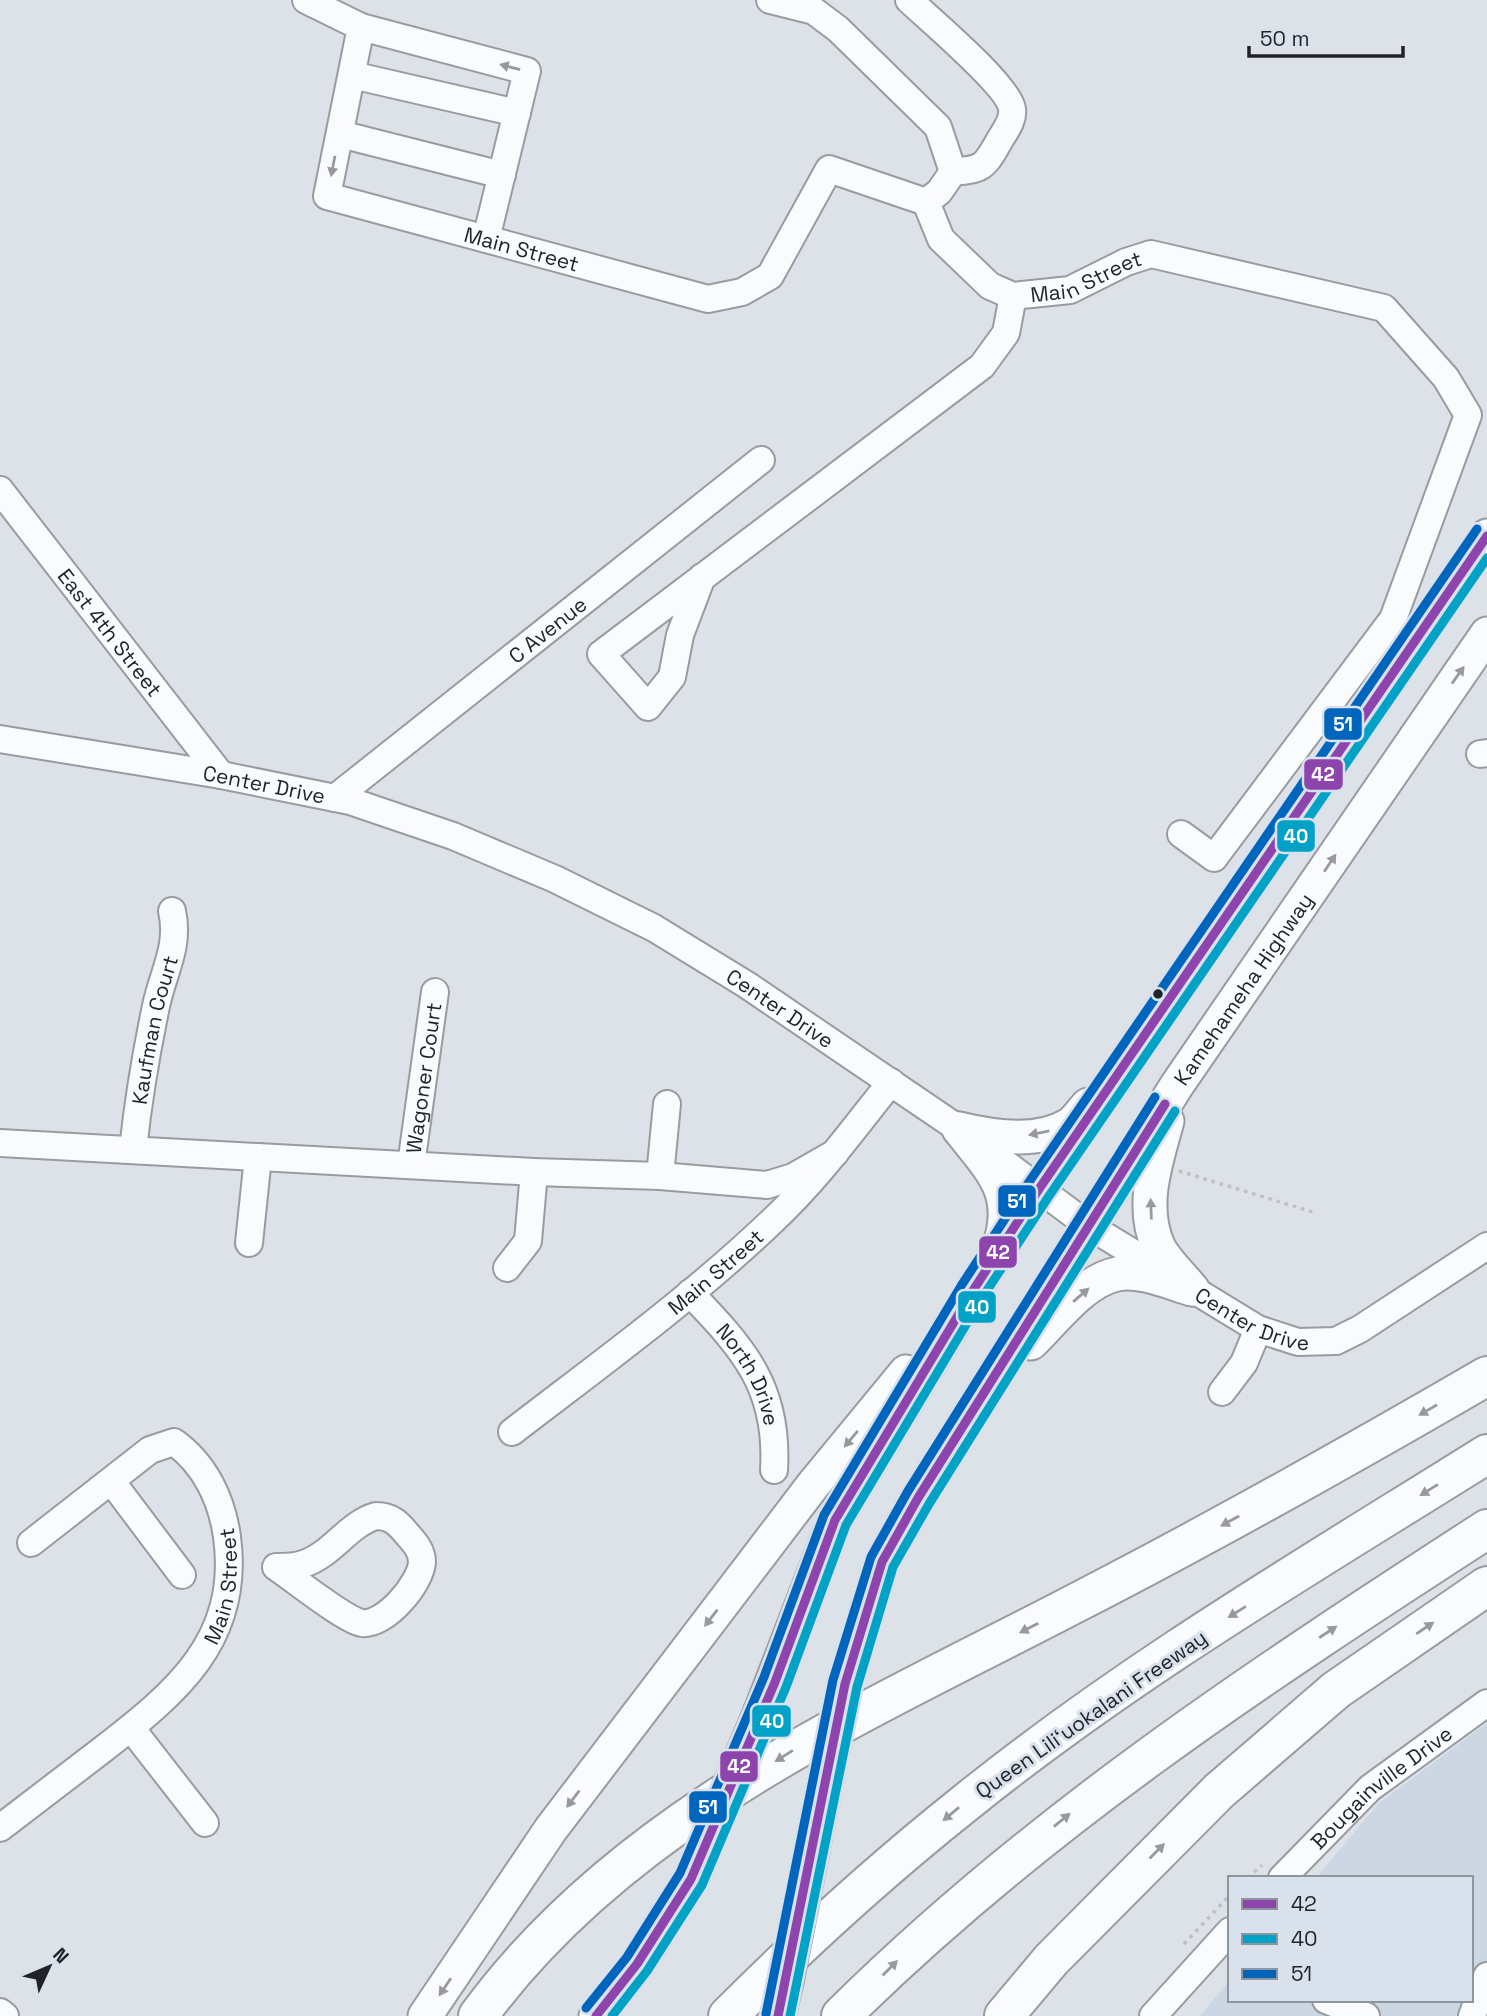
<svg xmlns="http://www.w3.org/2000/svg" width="1487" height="2016" font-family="'Space Grotesk',sans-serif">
<rect width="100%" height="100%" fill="#dde2e8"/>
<!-- built -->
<polygon fill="#cdd7e3" points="1487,1723 1487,2016 1200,2016 1230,1980 1230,2000 1471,2000 1471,1878 1316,1878 1379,1803"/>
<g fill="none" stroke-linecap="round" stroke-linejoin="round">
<defs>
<g id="minor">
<polyline points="306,0 361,27 527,71 486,239"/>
<polyline points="770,0 814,11 838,29 938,127 953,172"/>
<path d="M909,0C929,19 1009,86 1012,109C1014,121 1004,132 998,143C984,168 982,169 953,172L939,192L926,202"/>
<path id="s1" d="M361,27L327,196L708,299L742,292L770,276L829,169L926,202L941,239L990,286L1013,296L1070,290L1126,262L1151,254L1384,308L1446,378L1468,415L1393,619L1214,858L1181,834"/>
<polyline points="352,75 517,113"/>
<polyline points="340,134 502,175"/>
<path id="s2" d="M0,490L221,775"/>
<polyline points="702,577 680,635 672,677 648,707 601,654 982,366 1006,333 1013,296"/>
<path id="s3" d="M0,739L221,775L350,801L453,836L555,879L654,928L747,985L959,1129L1089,1226L1258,1329L1298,1342L1336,1341L1360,1329L1487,1246"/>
<polyline points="1480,754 1487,753"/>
<path id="s4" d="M335,798L761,460"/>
<polyline points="0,1143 534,1172 660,1176 767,1185 793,1177 835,1153"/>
<path id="s5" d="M133,1150C138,1101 146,1054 156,1006C163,972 180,947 172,911"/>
<path id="s6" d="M411,1165L435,992"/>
<polyline points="660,1176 667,1104"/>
<polyline points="249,1243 258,1157"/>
<polyline points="507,1268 528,1241 534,1172"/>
<path id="s7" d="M690,1293C744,1349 779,1388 774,1470"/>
<polyline points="1222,1392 1244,1363 1258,1329"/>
<path id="s8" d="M512,1432C599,1365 689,1300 769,1224C815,1182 852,1131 891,1082"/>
<polyline points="112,1482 182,1575"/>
<path d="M376,1516C391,1516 398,1523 407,1534C414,1542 422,1550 422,1562C421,1583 385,1626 362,1623C345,1620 294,1579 276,1567C285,1567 295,1567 303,1564C332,1555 348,1524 376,1516Z"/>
<polyline points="131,1728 205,1823"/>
<path id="s9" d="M0,1828C34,1802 68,1776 102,1750C176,1693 241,1640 227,1537C222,1500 205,1464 174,1442L150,1450L31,1543"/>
<path id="s10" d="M1282,1878L1370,1788L1487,1703"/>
<polyline points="1326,2000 1366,2016"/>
<polyline points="0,2012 5,2016"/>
<polyline points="1153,2016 1230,1931"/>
<polyline points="1472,2016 1487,1976"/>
</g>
<g id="major">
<path d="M1167,1121C1156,1162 1140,1205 1158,1246C1165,1261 1182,1276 1192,1289"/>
<path d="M959,1129C992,1137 1038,1144 1069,1125C1076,1121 1082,1111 1088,1105"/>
<path d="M959,1129C989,1168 1016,1190 1001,1241"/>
<path d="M1031,1343C1055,1320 1083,1281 1117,1274C1139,1269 1171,1283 1192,1289"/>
<path id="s11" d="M845,1684L882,1562L918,1498L1177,1085L1487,634"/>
<polyline points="761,1711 835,1520 972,1292 1039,1189 1487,536"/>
<polyline points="425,2016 551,1829 813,1485 906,1372"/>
<polyline points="596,2016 637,1964"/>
<polyline points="778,2016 786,1982"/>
</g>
<g id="highway">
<path d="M478,2016C624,1816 861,1715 1074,1604C1214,1532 1351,1455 1487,1376"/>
<path d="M728,2016C803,1941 881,1870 964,1804C1127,1672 1310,1565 1487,1454"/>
<path d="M841,2016C1037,1822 1257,1678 1487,1529"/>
<polyline points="1004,2016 1051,1960 1219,1791 1336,1690 1487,1586"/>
</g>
</defs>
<!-- minor casing -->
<use href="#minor" stroke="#989ca0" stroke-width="30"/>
<!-- major casing -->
<use href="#major" stroke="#989ca0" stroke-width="37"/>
<!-- highway casing -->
<use href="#highway" stroke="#989ca0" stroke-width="42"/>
<!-- path -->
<g stroke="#bec0c1" stroke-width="3.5" stroke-dasharray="3.5 5" stroke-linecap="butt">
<polyline points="1179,1171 1316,1213"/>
<polyline points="1248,1878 1262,1865"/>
<polyline points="1184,1944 1230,1895"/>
</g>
<!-- minor -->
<use href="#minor" stroke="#fafbfc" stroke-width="26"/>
<!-- major -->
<use href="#major" stroke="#fafbfc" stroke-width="33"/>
<!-- highway -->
<use href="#highway" stroke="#fafbfc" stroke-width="38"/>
<defs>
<g id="major-bridge">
<polyline points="637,1964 691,1879 761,1711"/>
<polyline points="786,1982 845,1684"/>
</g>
</defs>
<!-- major-bridge casing -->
<use href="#major-bridge" stroke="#989ca0" stroke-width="37" stroke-linecap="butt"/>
<!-- major-bridge -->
<use href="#major-bridge" stroke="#fafbfc" stroke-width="33"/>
<defs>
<g id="bus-1">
<polyline points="596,2016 637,1964 691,1879 775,1682 835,1520 972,1292 1039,1189 1487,536"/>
<polyline points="778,2016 845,1684 882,1562 918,1498 1165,1104"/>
</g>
<g id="bus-2">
<polyline points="612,2016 647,1971 702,1885 786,1687 846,1525 982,1298 1049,1196 1487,558"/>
<polyline points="790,2016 857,1687 893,1567 929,1504 1175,1111"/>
</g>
<g id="bus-3">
<polyline points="586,2008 627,1957 680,1873 764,1677 824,1515 961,1286 1029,1182 1477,529"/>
<polyline points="766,2014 833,1680 871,1557 908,1491 1155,1097"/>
</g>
</defs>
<!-- bus-1 casing -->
<use href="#bus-1" stroke="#d9e1ec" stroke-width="14"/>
<!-- bus-2 casing -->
<use href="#bus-2" stroke="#d9e1ec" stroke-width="14"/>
<!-- bus-3 casing -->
<use href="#bus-3" stroke="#d9e1ec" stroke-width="14"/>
<!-- bus-1 -->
<use href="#bus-1" stroke="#8e44ad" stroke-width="9"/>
<!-- bus-2 -->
<use href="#bus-2" stroke="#02a2c6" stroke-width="9"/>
<!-- bus-3 -->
<use href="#bus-3" stroke="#0065bd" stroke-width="9"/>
</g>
<!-- one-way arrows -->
<defs><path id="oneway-solid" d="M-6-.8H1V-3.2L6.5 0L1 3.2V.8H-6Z" transform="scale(1.75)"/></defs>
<g fill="#97999c">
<use href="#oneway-solid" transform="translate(510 67) rotate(-165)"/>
<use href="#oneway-solid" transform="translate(333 166) rotate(101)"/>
<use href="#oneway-solid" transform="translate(1458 675) rotate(-55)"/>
<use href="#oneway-solid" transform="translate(1330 863) rotate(-56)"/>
<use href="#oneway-solid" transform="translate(1039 1133) rotate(169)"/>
<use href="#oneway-solid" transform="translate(1151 1209) rotate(-92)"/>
<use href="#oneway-solid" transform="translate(1081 1295) rotate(-41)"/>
<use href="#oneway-solid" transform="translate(1428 1410) rotate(150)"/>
<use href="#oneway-solid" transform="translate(851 1439) rotate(130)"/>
<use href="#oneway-solid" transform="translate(1429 1490) rotate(148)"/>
<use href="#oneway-solid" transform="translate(1230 1521) rotate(151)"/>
<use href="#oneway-solid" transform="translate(1237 1612) rotate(148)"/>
<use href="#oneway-solid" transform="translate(711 1618) rotate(128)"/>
<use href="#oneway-solid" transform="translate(1029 1628) rotate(153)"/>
<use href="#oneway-solid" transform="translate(1425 1628) rotate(-34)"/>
<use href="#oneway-solid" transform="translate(1328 1632) rotate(-33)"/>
<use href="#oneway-solid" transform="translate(784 1756) rotate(148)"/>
<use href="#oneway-solid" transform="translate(573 1799) rotate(127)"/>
<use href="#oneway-solid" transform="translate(951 1814) rotate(140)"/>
<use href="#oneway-solid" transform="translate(1062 1820) rotate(-39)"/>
<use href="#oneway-solid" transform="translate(1157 1851) rotate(-45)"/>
<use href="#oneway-solid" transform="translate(890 1968) rotate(-45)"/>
<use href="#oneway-solid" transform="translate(445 1987) rotate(124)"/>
</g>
<!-- markers -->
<circle fill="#1f2226" stroke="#d9e1ec" stroke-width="2.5" cx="1158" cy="994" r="6"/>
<g text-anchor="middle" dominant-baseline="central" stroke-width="6" stroke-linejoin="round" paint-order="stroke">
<!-- street labels -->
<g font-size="21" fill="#1f2226" stroke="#d9e1ec">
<text stroke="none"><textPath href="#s1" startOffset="374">Main Street</textPath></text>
<text stroke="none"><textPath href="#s1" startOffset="1068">Main Street</textPath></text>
<text stroke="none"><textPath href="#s4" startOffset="271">C Avenue</textPath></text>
<text stroke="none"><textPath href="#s2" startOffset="180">East 4th Street</textPath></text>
<text stroke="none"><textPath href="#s3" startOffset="268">Center Drive</textPath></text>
<text stroke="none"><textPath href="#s11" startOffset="805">Kamehameha Highway</textPath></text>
<text stroke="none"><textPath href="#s3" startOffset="835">Center Drive</textPath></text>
<text stroke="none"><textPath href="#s5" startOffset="122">Kaufman Court</textPath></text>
<text stroke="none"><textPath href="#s6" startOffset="88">Wagoner Court</textPath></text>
<text stroke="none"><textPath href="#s8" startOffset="259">Main Street</textPath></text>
<text stroke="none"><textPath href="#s3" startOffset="1402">Center Drive</textPath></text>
<text stroke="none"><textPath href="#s7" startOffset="102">North Drive</textPath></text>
<text stroke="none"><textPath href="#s9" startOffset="340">Main Street</textPath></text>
<text transform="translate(1091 1714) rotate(-35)">Queen Liliʻuokalani Freeway</text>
<text stroke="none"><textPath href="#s10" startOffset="135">Bougainville Drive</textPath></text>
</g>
</g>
<g stroke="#d9e1ec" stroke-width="2.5">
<rect x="1323" y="707" width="40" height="34" rx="7" fill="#0065bd"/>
<rect x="1303" y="758" width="41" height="33" rx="7" fill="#8e44ad"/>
<rect x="1276" y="819" width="40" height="34" rx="7" fill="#02a2c6"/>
<rect x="997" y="1184" width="40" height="34" rx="7" fill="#0065bd"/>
<rect x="978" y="1235" width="40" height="34" rx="7" fill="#8e44ad"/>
<rect x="957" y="1290" width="40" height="34" rx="7" fill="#02a2c6"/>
<rect x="751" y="1704" width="41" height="34" rx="7" fill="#02a2c6"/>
<rect x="719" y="1750" width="40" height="33" rx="7" fill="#8e44ad"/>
<rect x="688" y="1790" width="40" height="34" rx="7" fill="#0065bd"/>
</g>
<g font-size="19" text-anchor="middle" font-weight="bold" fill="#fff">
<text x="1343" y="731">51</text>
<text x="1323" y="781">42</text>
<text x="1296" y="843">40</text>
<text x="1017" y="1208">51</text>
<text x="998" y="1259">42</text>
<text x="977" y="1314">40</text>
<text x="772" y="1728">40</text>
<text x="739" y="1773">42</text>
<text x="708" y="1814">51</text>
</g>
<!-- legend -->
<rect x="1228" y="1876" width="245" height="126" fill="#d9e1ec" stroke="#8f959d" stroke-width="2"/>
<rect x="1242" y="1899" width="35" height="10" fill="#8e44ad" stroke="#8f959d" stroke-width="2"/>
<text x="1291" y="1911" font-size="21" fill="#1f2226">42</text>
<rect x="1242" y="1934" width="35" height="10" fill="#02a2c6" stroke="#8f959d" stroke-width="2"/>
<text x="1291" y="1946" font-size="21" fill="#1f2226">40</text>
<rect x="1242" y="1969" width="35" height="10" fill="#0065bd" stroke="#8f959d" stroke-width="2"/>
<text x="1291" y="1981" font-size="21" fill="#1f2226">51</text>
<!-- north arrow -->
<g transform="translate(49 1967) rotate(46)" stroke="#d9e1ec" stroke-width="5" paint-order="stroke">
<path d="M0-5L12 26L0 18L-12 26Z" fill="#1f2226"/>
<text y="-10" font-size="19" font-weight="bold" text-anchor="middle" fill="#1f2226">N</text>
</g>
<!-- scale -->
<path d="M1249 46v10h154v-10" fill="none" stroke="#1f2226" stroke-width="3.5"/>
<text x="1260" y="46" font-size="21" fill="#1f2226" stroke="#d9e1ec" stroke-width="5" paint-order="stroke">50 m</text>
</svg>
